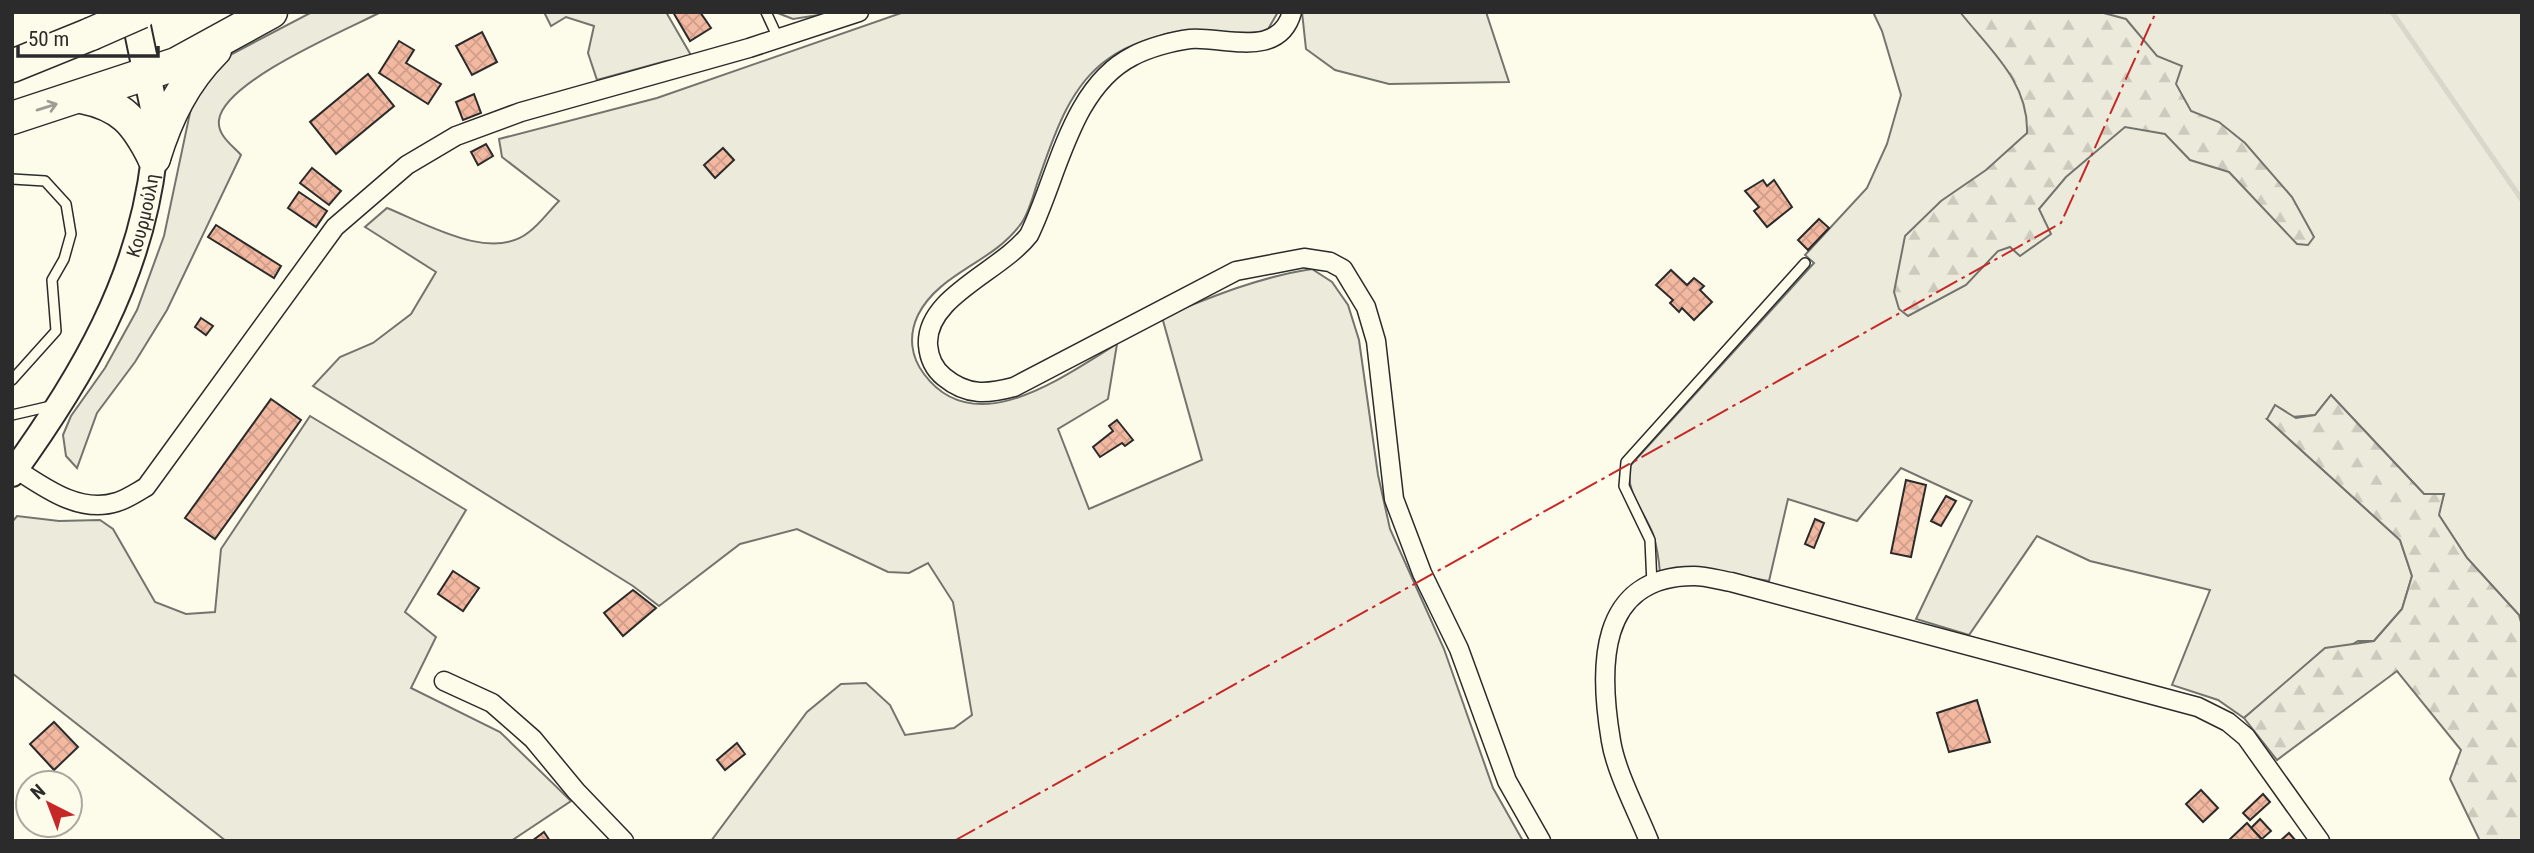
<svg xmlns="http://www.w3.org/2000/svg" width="2534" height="853" font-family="'Roboto Condensed',sans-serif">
<defs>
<pattern id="forest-firs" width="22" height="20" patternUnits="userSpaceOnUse" patternTransform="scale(1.75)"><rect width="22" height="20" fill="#ecebdb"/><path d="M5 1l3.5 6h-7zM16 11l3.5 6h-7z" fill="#cbcabc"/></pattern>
<pattern id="building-cross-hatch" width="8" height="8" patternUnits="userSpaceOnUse" patternTransform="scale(1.75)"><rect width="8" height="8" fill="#f2b8a0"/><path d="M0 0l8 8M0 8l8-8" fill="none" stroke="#d09e8a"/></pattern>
</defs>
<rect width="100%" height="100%" fill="#fdfbea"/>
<!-- grass -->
<g fill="#ecebdb" stroke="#74746e" stroke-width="2">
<path d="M312,12H381C346,30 224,81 219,120C217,135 232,145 241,155L167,310L135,362L97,413L77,468L66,456L63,435L71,416L105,368L137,310L164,236L191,108L215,63Z"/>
<polygon points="544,12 666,12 692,57 666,61 597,80 588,53 594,26 566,17 551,26"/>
<polygon points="775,12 838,12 793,19"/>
<path d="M904,12H1278L1267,31C1240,36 1214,30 1187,31C1162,33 1128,44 1108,59C1069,86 1053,138 1038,181C1033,195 1029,214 1020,225C992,263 939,273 918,315C908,336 911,357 924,374C975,443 1064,376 1117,344L1108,399L1058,429L1089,509L1202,460L1162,317C1211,297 1259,277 1312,269L1332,282L1348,305L1359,340L1378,475L1390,529L1444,649L1493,788L1523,841H711L807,712L841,684L866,683L890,705L905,735L954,728L972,715L953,602L928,563L909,573L888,572L797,529L740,544L659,606L633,586L313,386L340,357L373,343L411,314L436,272L365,227L387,208C425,223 491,263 529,232C540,224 549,211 559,201L502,157L499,139L657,98Z"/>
<polygon points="1302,12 1486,12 1509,82 1389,84 1335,70 1306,49"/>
<path d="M1873,12H2522V626L2519,615L2467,558L2438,514L2444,494H2424L2331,395L2315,415L2267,419L2400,540L2412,576L2402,609L2374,641H2358L2278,691L2244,718L2218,700L2172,685L2210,590L2090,561L2037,536L1969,635L1916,619L1972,501L1901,468L1857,521L1788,499L1769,581L1690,567L1660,573C1659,560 1657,547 1653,534C1644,511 1625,492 1630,466L1814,263L1805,255L1867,188L1887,144L1901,95L1882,31Z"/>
<polygon points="310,416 466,510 405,612 436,637 411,688 500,732 571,801 511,841 226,841 12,673 12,522 17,516 59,521 100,520 113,529 155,602 186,614 215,612 221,549"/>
</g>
<!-- forest -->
<g fill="url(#forest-firs)" stroke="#74746e" stroke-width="2">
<path d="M1960,12H2100L2126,19L2157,56L2182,66L2176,84L2191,111L2219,122L2245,143L2292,197L2314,237L2308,245L2297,244L2229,172L2190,160L2165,134L2125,127L2066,177L2039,209L2051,234L2020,256L2010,247L1998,251L1966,285L1908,316L1899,309L1894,292L1905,236L1941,201L1986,170L2027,133C2029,82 1990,50 1960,12Z"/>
<polygon points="2331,395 2424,494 2444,494 2439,515 2467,558 2519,615 2522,626 2522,841 2480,841 2450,779 2461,750 2397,671 2277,760 2244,718 2325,648 2374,641 2402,609 2412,576 2400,540 2267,419 2275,405 2296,418 2315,415"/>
</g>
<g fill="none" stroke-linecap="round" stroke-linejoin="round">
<!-- stream -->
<polyline stroke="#d8d7c9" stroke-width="5" points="2392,12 2522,200"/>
</g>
<!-- building -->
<g fill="url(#building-cross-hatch)" stroke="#2b2b2b" stroke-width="2">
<polygon points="673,12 700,12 711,28 690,41"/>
<polygon points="482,32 497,62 472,75 456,46"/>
<polygon points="399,41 414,50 406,63 441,84 428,104 379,73"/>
<polygon points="368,74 394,106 336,154 310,122"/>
<polygon points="474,94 481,113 463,120 456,102"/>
<polygon points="486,144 493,156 478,165 471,152"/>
<polygon points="723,148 734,160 715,178 704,165"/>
<polygon points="312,168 341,191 329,205 300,183"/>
<polygon points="1763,180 1767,186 1774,180 1792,207 1767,227 1754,211 1759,207 1745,191"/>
<polygon points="299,192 327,211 316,227 288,208"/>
<polygon points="1819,219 1829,228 1808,250 1798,240"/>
<polygon points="216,225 281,266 274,278 208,237"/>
<polygon points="1671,270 1687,285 1694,278 1704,286 1700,290 1712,302 1694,320 1682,308 1679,312 1670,303 1673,300 1656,285"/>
<polygon points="201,318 213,326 206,335 195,327"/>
<polygon points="271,399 301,420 215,539 185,518"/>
<polygon points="1117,420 1133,440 1125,446 1122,443 1100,457 1093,447 1113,431 1109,426"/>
<polygon points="1906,480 1926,485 1911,557 1891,553"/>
<polygon points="1946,496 1956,501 1941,526 1931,521"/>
<polygon points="1815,519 1824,523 1814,548 1805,544"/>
<polygon points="453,571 479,588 463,611 438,594"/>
<polygon points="633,590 656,608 623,636 604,613"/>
<polygon points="1977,700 1990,742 1949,752 1937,713"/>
<polygon points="54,722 78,747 54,770 30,744"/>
<polygon points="737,743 745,754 725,770 717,760"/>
<polygon points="2201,790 2218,808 2203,822 2186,804"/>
<polygon points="2263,794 2270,802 2250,820 2243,813"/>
<polygon points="2260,819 2271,831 2262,839 2251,828"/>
<polygon points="2247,823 2263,841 2228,841"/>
<polygon points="544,832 550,841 532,841"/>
<polygon points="2289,833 2296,841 2280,841"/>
</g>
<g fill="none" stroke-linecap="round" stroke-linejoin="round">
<defs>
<g id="service">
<polyline points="766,12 778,38"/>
<polyline points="12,179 45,181 66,204 71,234 64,259 52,280 56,331 12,380"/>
<polyline points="12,415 51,406"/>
<polyline points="1652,585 1650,540 1624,486 1626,462 1805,263"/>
</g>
<g id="minor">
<path d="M1292,12C1279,60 1223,36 1190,39C1173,41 1148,48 1133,56C1071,87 1058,176 1029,235C1000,272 925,297 928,345C929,358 934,369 944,377C967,396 987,394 1014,387L1236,271L1304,258L1330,262L1343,269L1366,307L1376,341L1394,499L1422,573L1459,649L1507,781L1541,841"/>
<path d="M16,469C45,488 80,514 117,502C127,499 137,492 146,487L335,227L407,165L456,136L521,112L749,48L859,12"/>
<polyline points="444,681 492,703 533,739 576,791 624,841"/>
<path d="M1649,841C1637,811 1616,772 1611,741C1599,670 1596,576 1694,576C1706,576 1719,580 1731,582L2198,707L2228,722L2246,737L2320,841"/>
</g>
<g id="secondary">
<path id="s1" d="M12,474C82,377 140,279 154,158"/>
</g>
<polyline id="primary" points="134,12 155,113 154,148"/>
<g id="motorway">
<polyline points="12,66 91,34"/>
<path d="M82,97C122,105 136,122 154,158"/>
<polyline points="12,118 176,64 271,12"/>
<path d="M154,158C167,116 184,81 215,50"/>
</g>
</defs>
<!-- service casing -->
<use href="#service" stroke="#2b2b2b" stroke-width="12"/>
<!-- minor casing -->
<use href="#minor" stroke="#2b2b2b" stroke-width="21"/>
<!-- secondary casing -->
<use href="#secondary" stroke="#2b2b2b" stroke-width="28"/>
<!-- primary casing -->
<use href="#primary" stroke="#2b2b2b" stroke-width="30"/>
<!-- motorway casing -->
<use href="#motorway" stroke="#2b2b2b" stroke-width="35"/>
<!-- service -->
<use href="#service" stroke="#fdfbea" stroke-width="9"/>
<!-- minor -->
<use href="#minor" stroke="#fdfbea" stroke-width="18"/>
<!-- secondary -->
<use href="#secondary" stroke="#fdfbea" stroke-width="24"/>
<!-- primary -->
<use href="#primary" stroke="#fdfbea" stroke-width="26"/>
<!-- motorway -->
<use href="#motorway" stroke="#fdfbea" stroke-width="32"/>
<defs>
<polyline id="motorway-bridge" points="91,34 141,12"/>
</defs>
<!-- motorway-bridge casing -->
<use href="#motorway-bridge" stroke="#2b2b2b" stroke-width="35" stroke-linecap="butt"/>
<!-- motorway-bridge -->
<use href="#motorway-bridge" stroke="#fdfbea" stroke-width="32"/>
<!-- power -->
<polyline stroke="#c62828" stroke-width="2" stroke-dasharray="24 5 3.5 5" stroke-linecap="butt" points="954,841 2061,223 2156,12"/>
</g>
<!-- one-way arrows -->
<defs><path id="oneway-shaft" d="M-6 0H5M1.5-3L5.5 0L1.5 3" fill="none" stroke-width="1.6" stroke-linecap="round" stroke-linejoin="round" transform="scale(1.75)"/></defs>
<use stroke="#9e9d94" href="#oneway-shaft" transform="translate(47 107) rotate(-17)"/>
<g text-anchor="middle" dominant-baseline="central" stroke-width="5" stroke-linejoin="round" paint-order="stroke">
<!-- street labels -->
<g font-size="19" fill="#2b2b2b" stroke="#fdfbea">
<text stroke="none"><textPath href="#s1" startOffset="292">Κουρμούλη</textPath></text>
</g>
</g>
<!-- border -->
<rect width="2534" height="853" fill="none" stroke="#2b2b2b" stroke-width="28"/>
<!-- north arrow -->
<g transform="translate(49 804) rotate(318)"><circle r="33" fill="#fdfbea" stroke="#a9a89e" stroke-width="2"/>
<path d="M0-5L12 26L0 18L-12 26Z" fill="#c62828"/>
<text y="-10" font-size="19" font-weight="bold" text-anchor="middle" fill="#2b2b2b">N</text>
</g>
<!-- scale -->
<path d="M18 46v10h140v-10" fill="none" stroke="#2b2b2b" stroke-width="3.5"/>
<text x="28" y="46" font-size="21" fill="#2b2b2b" stroke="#fdfbea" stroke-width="5" paint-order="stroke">50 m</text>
</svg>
